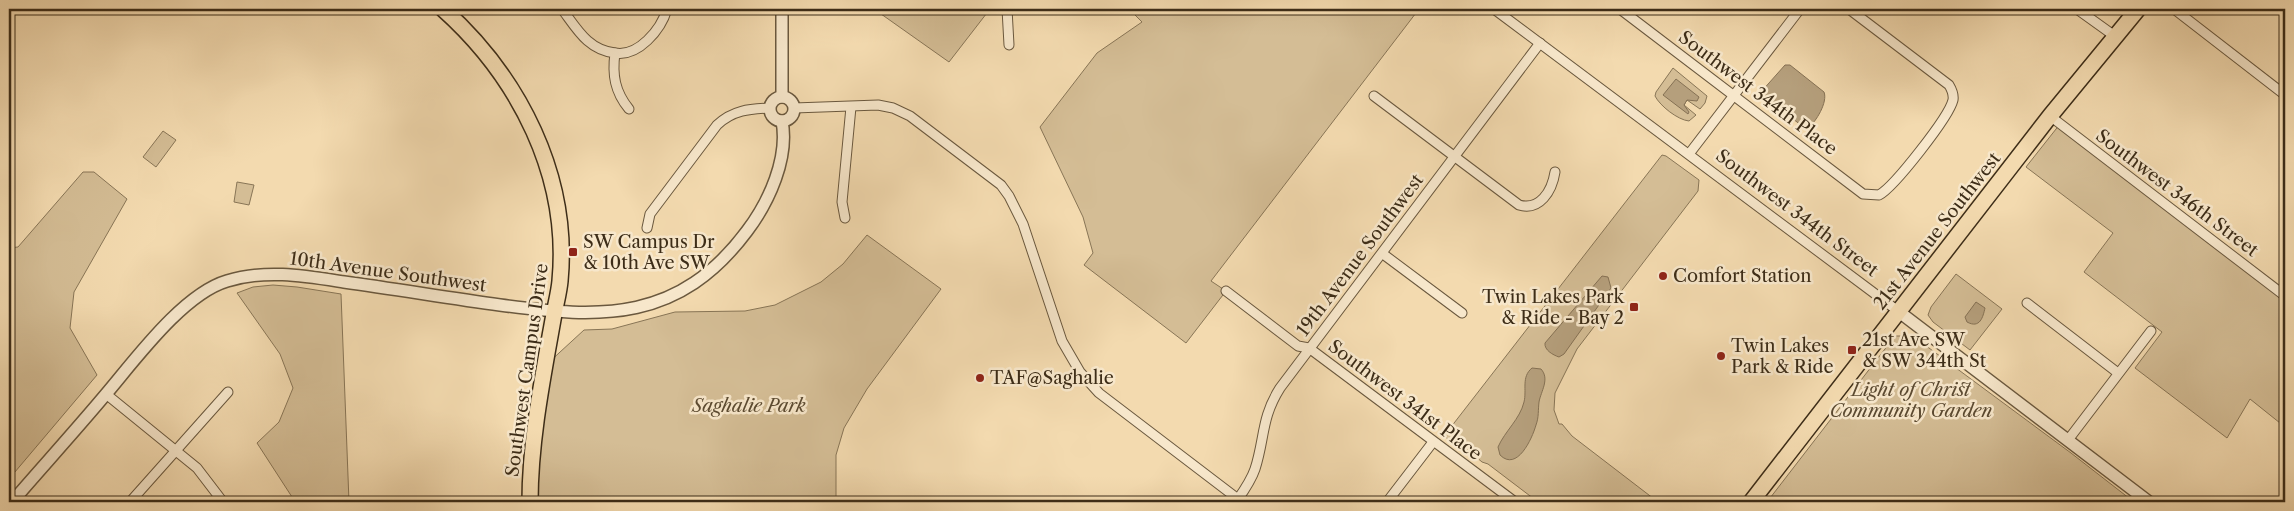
<svg xmlns="http://www.w3.org/2000/svg" width="2294" height="511" font-family="'Libre Caslon Text',serif">
<rect width="100%" height="100%" fill="#f3daaf"/>
<filter id="stains"><feTurbulence type="fractalNoise" baseFrequency=".004" numOctaves="4"/><feColorMatrix values="0 0 0 0 .2 0 0 0 0 .09 0 0 0 0 .02 0 0 0 .5 -.17"/></filter>
<radialGradient id="worn" r=".72"><stop offset=".6" stop-color="#630" stop-opacity="0"/><stop offset="1" stop-color="#630" stop-opacity=".3"/></radialGradient>
<!-- green -->
<g fill="#d4bd95" stroke="#887556">
<polygon points="874,9 990,9 949,62"/>
<polygon points="1129,9 1419,9 1211,281 1226,291 1186,343 1084,265 1093,253 1083,217 1040,127 1097,53 1142,22"/>
<path d="M1673,68L1707,96L1705,103L1700,109L1687,100L1684,105L1696,115L1689,121C1678,120 1660,106 1655,96L1656,92Z"/>
<polygon points="2060,124 2285,296 2285,427 2250,399 2227,438 2135,368 2162,332 2084,272 2113,233 2026,167"/>
<polygon points="163,131 176,140 156,167 143,157"/>
<polygon points="1662,155 1666,156 1699,180 1698,191 1577,349 1555,393 1554,410 1559,424 1562,424 1572,436 1658,502 1538,502 1488,464 1482,462 1468,450 1470,455 1444,436"/>
<polygon points="83,172 94,172 127,199 74,292 70,328 97,375 9,479 9,248 18,247"/>
<polygon points="237,182 254,185 249,205 234,202"/>
<polygon points="867,235 941,289 867,389 844,428 836,455 836,501 530,502 547,364 584,330 612,329 675,312 745,311 775,305 821,282 843,264"/>
<polygon points="1956,274 2002,309 1970,350 1933,322 1928,315 1931,307"/>
<polygon points="273,285 297,287 341,294 349,502 293,502 292,497 257,443 279,422 293,388 280,354 237,293 253,287"/>
<polygon points="1895,336 1912,336 1929,348 2071,453 2134,502 1767,502"/>
</g>
<!-- water -->
<g fill="#b59f7c" stroke="#857154">
<path d="M1785,65H1790L1824,92C1828,102 1816,122 1808,128L1801,125L1761,95V92Z"/>
<polygon points="1676,79 1699,97 1697,101 1687,100 1684,105 1689,112 1688,114 1663,95"/>
<path d="M1602,276L1608,277L1611,288L1564,354L1559,357C1553,355 1544,350 1545,343Z"/>
<path d="M1976,302L1985,308C1983,317 1980,329 1967,322L1965,317Z"/>
<path d="M1532,368L1541,369C1550,379 1541,391 1539,402C1538,410 1539,417 1536,425C1532,439 1517,472 1500,455L1498,447C1505,431 1520,419 1524,402C1527,390 1521,377 1532,368Z"/>
</g>
<g fill="none" stroke-linecap="round" stroke-linejoin="round">
<defs>
<g id="minor">
<path d="M562,9C577,29 588,50 615,53C612,75 615,92 629,109"/>
<polyline points="1007,9 1009,45"/>
<polyline points="1494,9 1898,311"/>
<path d="M1620,9L1863,194L1879,195C1894,187 1949,117 1953,100C1954,94 1952,90 1949,85L1849,9"/>
<polyline points="2077,9 2116,37"/>
<polyline points="2174,9 2285,95"/>
<path d="M615,53C638,57 661,30 667,9"/>
<path d="M1374,96L1519,205C1540,211 1552,191 1555,172"/>
<polyline points="794,108 878,105 893,108 910,116 1001,185 1009,196 1023,224 1062,341 1080,372 1099,393 1238,499"/>
<polyline points="2050,116 2285,296"/>
<polyline points="1689,154 1800,9"/>
<polyline points="845,218 842,202 851,107"/>
<path d="M647,228L650,214L717,125C733,110 749,109 770,108"/>
<polyline points="1383,254 1462,313"/>
<polyline points="1226,291 1298,346 1309,348 1515,502"/>
<polyline points="2027,303 2118,373"/>
<polyline points="106,394 197,468 223,502"/>
<polyline points="2068,440 2151,331"/>
<polyline points="130,502 228,392"/>
<path d="M1236,502C1243,492 1251,481 1255,469C1265,438 1261,418 1280,388L1540,43"/>
<polyline points="1387,502 1433,442"/>
</g>
<g id="tertiary">
<polyline points="782,97 782,9"/>
<circle cx="782" cy="109" r="12"/>
<polyline points="1898,311 2149,502"/>
<path d="M12,502C43,466 75,431 106,394C135,360 183,294 227,281C266,269 305,276 344,282C396,289 448,298 500,305C603,319 679,322 747,231C769,202 789,158 782,121"/>
</g>
<g id="primary">
<path d="M443,9C519,77 570,176 560,281C559,292 556,303 554,314C543,376 530,440 530,502"/>
<polyline points="1751,502 2050,116 2138,9"/>
</g>
</defs>
<!-- minor casing -->
<use href="#minor" stroke="#6a583e" stroke-width="11"/>
<!-- tertiary casing -->
<use href="#tertiary" stroke="#6a583e" stroke-width="14"/>
<!-- primary casing -->
<use href="#primary" stroke="#3d2d18" stroke-width="18"/>
<!-- minor -->
<use href="#minor" stroke="#f7e7cb" stroke-width="9"/>
<!-- tertiary -->
<use href="#tertiary" stroke="#f7e7cb" stroke-width="11"/>
<!-- primary -->
<use href="#primary" stroke="#f3daaf" stroke-width="15"/>
</g>
<!-- markers -->
<g fill="#8f2418" stroke="#f7e7cb" stroke-width="2">
<rect x="568" y="247" width="10" height="10" rx="2.5"/>
<circle cx="1663" cy="276" r="5"/>
<rect x="1629" y="302" width="10" height="10" rx="2.5"/>
<rect x="1847" y="345" width="10" height="10" rx="2.5"/>
<circle cx="1721" cy="356" r="5"/>
<circle cx="980" cy="378" r="5"/>
</g>
<g text-anchor="middle" dominant-baseline="central" stroke-width="5" stroke-linejoin="round" paint-order="stroke">
<!-- street labels -->
<g font-size="18" fill="#3d2d18" stroke="#f7e7cb">
<text transform="translate(1758 93) rotate(37)">Southwest 344th Place</text>
<text transform="translate(2177 193) rotate(37)">Southwest 346th Street</text>
<text transform="translate(1797 213) rotate(37)">Southwest 344th Street</text>
<text transform="translate(1937 231) rotate(-52)">21st Avenue Southwest</text>
<text transform="translate(1360 255) rotate(-53)">19th Avenue Southwest</text>
<text transform="translate(388 272) rotate(8)">10th Avenue Southwest</text>
<text transform="translate(527 370) rotate(-82)">Southwest Campus Drive</text>
<text transform="translate(1405 400) rotate(37)">Southwest 341st Place</text>
</g>
<!-- poi labels -->
<g font-size="18" fill="#3d2d18" stroke="#f7e7cb" text-anchor="start">
<text x="583" y="242">SW Campus Dr<tspan x="583" dy="21">&amp; 10th Ave SW</tspan></text>
<text x="1673" y="276">Comfort Station</text>
<text x="1624" y="297" text-anchor="end">Twin Lakes Park<tspan x="1624" dy="21">&amp; Ride - Bay 2</tspan></text>
<text x="1862" y="340">21st Ave SW<tspan x="1862" dy="21">&amp; SW 344th St</tspan></text>
<text x="1731" y="346">Twin Lakes<tspan x="1731" dy="21">Park &amp; Ride</tspan></text>
<text x="990" y="378">TAF@Saghalie</text>
</g>
<!-- park labels -->
<g font-size="18" font-style="italic" fill="#5b4a31" stroke="#f7e7cb">
<text x="1911" y="390">Light of Christ<tspan x="1911" dy="21">Community Garden</tspan></text>
<text x="749" y="406">Saghalie Park</text>
</g>
</g>
<!-- margin -->
<rect width="2294" height="511" fill="none" stroke="#f3daaf" stroke-width="30"/>
<rect x="10" y="10" width="2274" height="491" fill="none" stroke="#3d2d18" stroke-width="2.5"/>
<rect x="15" y="15" width="2264" height="481" fill="none" stroke="#3d2d18"/>
<rect width="100%" height="100%" filter="url(#stains)"/>
<rect width="100%" height="100%" fill="url(#worn)"/>
</svg>
